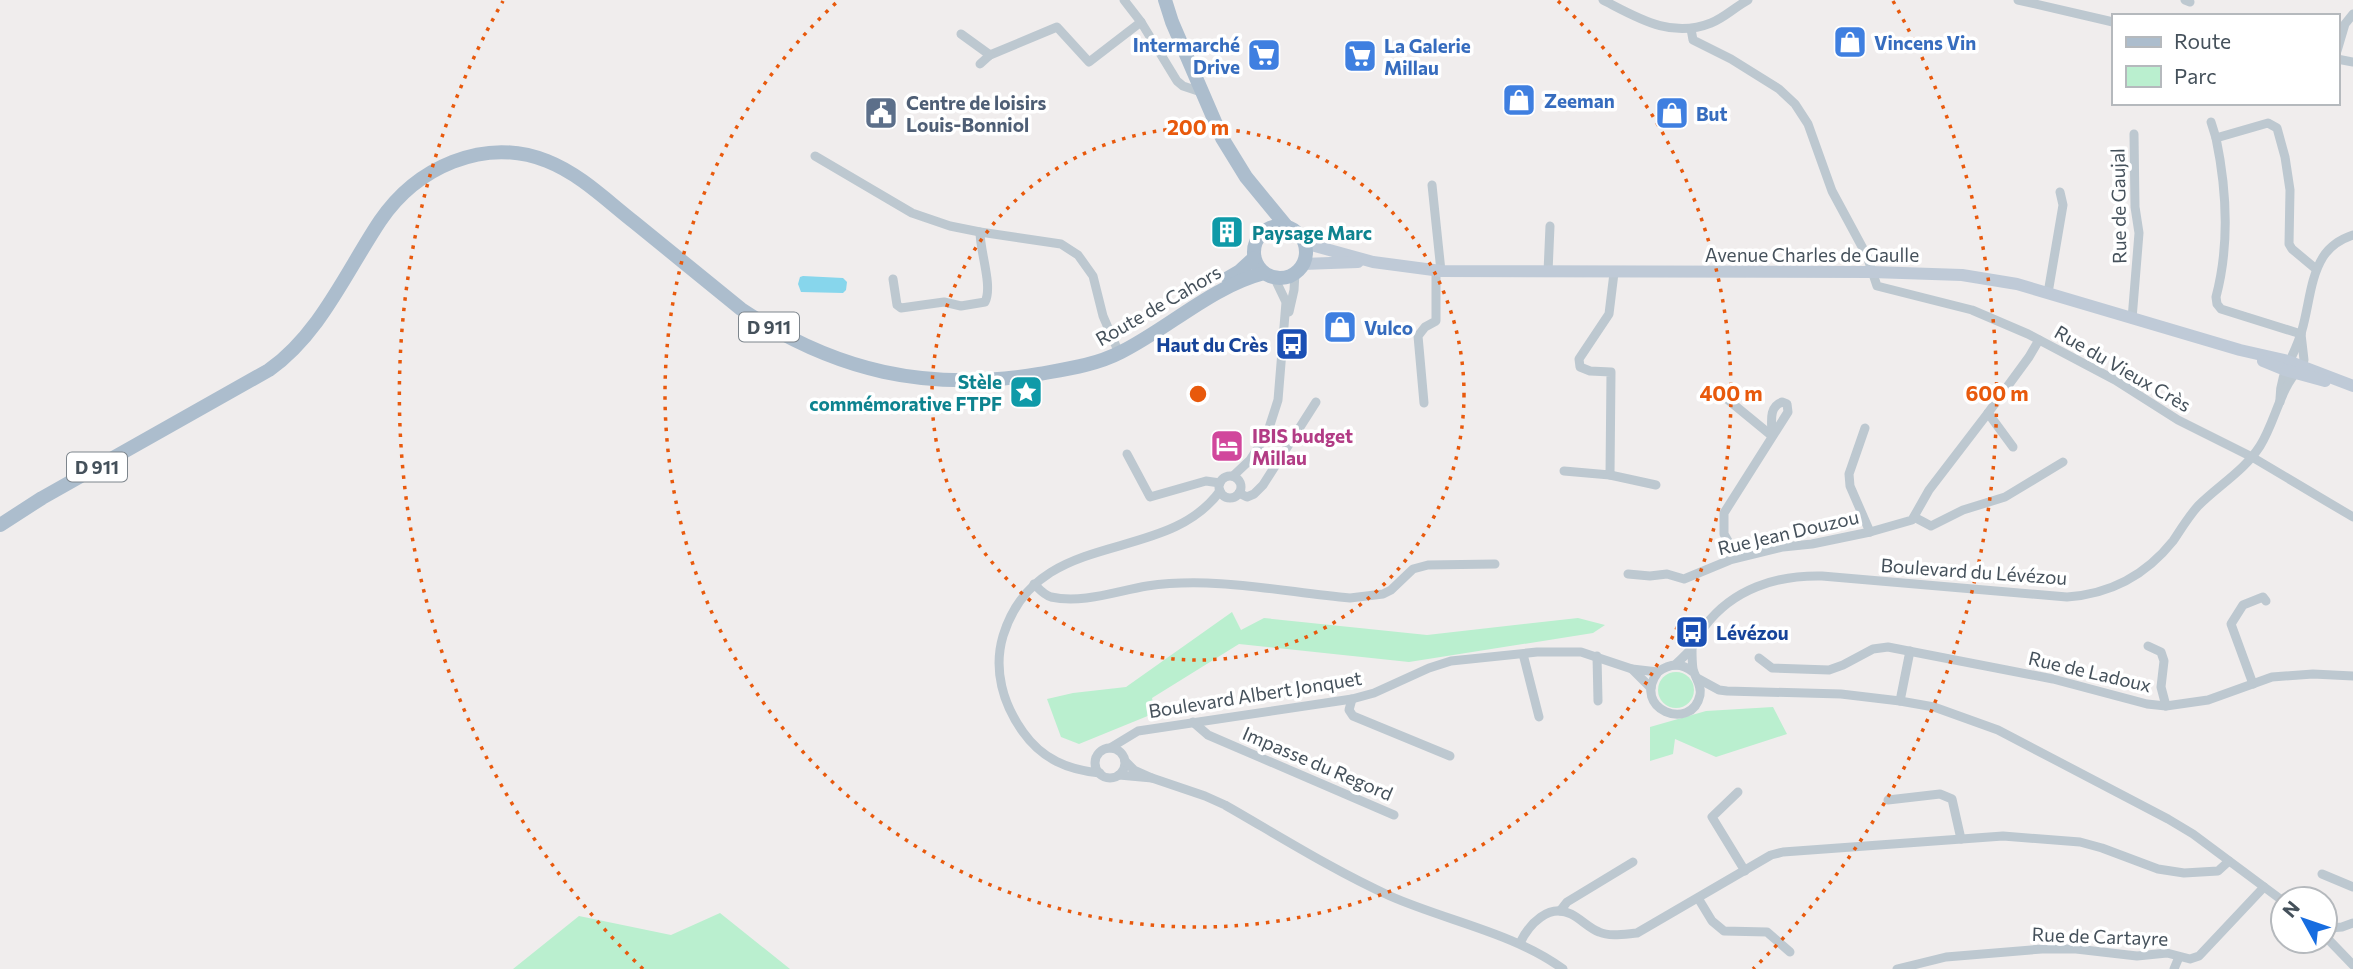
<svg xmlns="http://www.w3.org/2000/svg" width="2353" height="969" font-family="Commissioner,sans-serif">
<rect width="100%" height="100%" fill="#f0eded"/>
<!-- green -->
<g fill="#baefcf">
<polygon points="1232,612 1241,630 1264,618 1427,635 1578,618 1605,625 1593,633 1409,662 1239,644 1152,698 1155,713 1079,744 1061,737 1047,699 1073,693 1126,687"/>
<circle cx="1676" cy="690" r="18"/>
<polygon points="1773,707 1787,734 1716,757 1675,739 1673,754 1650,761 1650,727 1706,711"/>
<polygon points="720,913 790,969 513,969 579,916 671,935"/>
</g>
<!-- water -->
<polygon fill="#87d6ec" points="803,276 843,278 847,282 846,290 843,293 801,292 798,284 800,277"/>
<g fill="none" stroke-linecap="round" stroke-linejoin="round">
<!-- street -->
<g stroke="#bdc8d0" stroke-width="9">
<polyline points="1124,0 1141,22 1177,81 1183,86 1201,92"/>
<path d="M1603,0C1638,18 1671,39 1711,23C1724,18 1735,7 1748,0"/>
<polyline points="2018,0 2113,22"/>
<polyline points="2185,0 2190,2"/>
<polyline points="1691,29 1693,40 1731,59 1779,89 1795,104 1808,124 1832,191 1867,256 1877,286 1972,310 2028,334 2115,380 2178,420 2252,457 2353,517"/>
<polyline points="961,34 990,55 1057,27 1089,62 1141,22"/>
<polyline points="2337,51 2345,24 2353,14"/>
<polyline points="2337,59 2353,62"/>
<polyline points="980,64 990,55"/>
<polyline points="2211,122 2216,138"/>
<polyline points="815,156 912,213 950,226 980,232 1061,244 1078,255 1093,276 1103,316 1119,353"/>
<polyline points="1432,185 1441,271"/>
<polyline points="1548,272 1550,226"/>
<path d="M893,279L897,305L901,308L944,302L961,306L985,302C993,286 980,252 980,232"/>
<polyline points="2048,293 2063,205 2060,192"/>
<polyline points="1289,312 1294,290 1295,273"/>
<polyline points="2132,319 2139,233 2135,207 2134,134"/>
<path d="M2301,334L2221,309L2217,304L2216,297C2230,244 2227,191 2216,138L2268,123L2277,128L2285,157L2290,190L2289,244L2292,249L2316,269"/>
<polyline points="2297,365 2302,365 2304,360 2301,334"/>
<polyline points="1727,399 1772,436"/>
<path d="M2280,402C2279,372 2295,357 2302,330C2309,306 2310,278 2323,257C2330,246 2341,239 2353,235"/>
<polyline points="1424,403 1418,336 1425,327 1436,321 1436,271"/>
<polyline points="1988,413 2013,447"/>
<polyline points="1865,428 1849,474 1850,486 1870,532"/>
<polyline points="1127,454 1150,497 1206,481 1220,483"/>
<polyline points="1564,471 1610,475 1611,372 1590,371 1580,367 1579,359 1609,314 1614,273"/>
<polyline points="1610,475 1656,485"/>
<polyline points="1233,476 1250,460 1260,445 1269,428 1278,400 1286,302 1274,277"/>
<circle cx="1230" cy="487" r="11"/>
<polyline points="1239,493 1247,497 1254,494 1263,485 1316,402"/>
<polyline points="1914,517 1931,526 1963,510 2005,497 2063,462"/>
<path d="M1753,550L1740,551L1732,548L1724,534V513L1788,412L1787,404L1782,402C1768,407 1772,423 1772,436"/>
<polyline points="1628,574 1650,576 1667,574 1684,579 1730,560 1783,547 1812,544 1870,532 1912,520 1929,490 1988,413 2029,357 2039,340"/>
<path d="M1034,584C1039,589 1044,595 1051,597C1082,604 1117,591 1147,586C1214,576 1283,592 1350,598L1383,594L1391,590L1413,569L1428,565L1495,564"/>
<polyline points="2148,646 2161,652 2164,661 2161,687 2166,706"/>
<path d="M1692,648C1692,655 1692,663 1693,669C1695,678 1702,685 1700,695C1692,733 1630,709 1658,672C1670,663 1682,663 1693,672"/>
<polyline points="1523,654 1539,717"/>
<polyline points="1597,656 1598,701"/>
<polyline points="1759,658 1772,668 1829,670 1843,665 1873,649 1888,647 2053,679 2147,704 2166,706 2208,700 2272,677 2313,674 2353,676"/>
<path d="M1675,665C1680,660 1686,655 1691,649C1696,642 1699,633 1705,626C1733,589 1776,575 1822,576L2067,597C2110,594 2146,575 2173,541C2181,529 2189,516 2198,506C2219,485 2244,471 2260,446C2275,422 2280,389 2299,369"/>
<polyline points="1632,669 1651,688"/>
<polyline points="1697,678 1719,690 1727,691 1841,694 1900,701 1934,707 1998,730 2168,819 2193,834 2283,901"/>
<polyline points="2253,684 2231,624 2243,605 2263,597 2266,601"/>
<polyline points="1352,699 1349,710 1353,716 1450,756"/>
<polyline points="1900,701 1910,651"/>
<polyline points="1193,722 1208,735 1394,815"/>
<polyline points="1110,748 1138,731 1352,699 1374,693 1429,668 1451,661 1537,652 1581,652 1632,669 1658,672"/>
<circle cx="1110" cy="763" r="15"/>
<path d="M1100,773C1068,770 1042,759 1023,732C1003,704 993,670 1003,636C1037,525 1165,567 1220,491"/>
<polyline points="1119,775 1152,778 1134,770 1125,761"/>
<path d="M1152,778L1205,796L1225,805C1279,836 1333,870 1390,896C1447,921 1514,933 1563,969"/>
<polyline points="1738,792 1712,817 1745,871"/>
<polyline points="1888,800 1940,794 1952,799 1961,839"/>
<polyline points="2322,874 2353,887"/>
<polyline points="1698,898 1712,921 1724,931 1767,932 1790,952"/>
<polyline points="1560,911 1567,902 1633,862"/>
<polyline points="2330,928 2342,927 2353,923"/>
<polyline points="2325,936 2353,965"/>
<path d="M1520,943C1529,924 1549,903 1571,914C1581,919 1589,928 1599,932C1610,937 1625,934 1637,933L1771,855L1783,852L2003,836L2080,842L2102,848L2158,869L2184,873L2218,871L2229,861"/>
<polyline points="1897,969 1946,957 2042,949 2076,949 2137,956 2167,953 2190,959 2199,956 2264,887"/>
<polyline points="2174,969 2179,957"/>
</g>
<!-- secondary -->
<g stroke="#bfcad7" stroke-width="12">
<polyline points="1304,243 1373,262 1441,271 1872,272 1962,275 2017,284 2240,350 2288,361 2353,386"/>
<polyline points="1303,264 1358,262"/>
<polyline points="2263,361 2285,370 2325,381"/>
</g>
<!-- primary -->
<g stroke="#acbdcd" stroke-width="14">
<polyline points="1165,0 1172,22 1222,138 1246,177 1287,227"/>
<circle cx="1280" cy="252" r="26"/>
<polyline points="1228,278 1240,271 1254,258"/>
<path d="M0,525L42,498L269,370C320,334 346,272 380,221C416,168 483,136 547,161C580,174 606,200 634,222C670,251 705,280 741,309C836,372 927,392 1039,374C1067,369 1096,365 1121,352C1169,328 1211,287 1264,273"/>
</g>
</g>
<!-- distance rings -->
<g fill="none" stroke="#e8590c" stroke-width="3.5" stroke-dasharray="3.5 7">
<circle cx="1198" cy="394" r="266"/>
<path d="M1558 1A533 533 0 1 1 838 1"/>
<path d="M643 969A799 799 0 0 1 503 1M1893 1A799 799 0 0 1 1753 969"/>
</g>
<!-- icons -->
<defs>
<symbol id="shop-square" viewBox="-11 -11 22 22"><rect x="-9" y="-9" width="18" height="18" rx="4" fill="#3f7fe0" stroke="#fff"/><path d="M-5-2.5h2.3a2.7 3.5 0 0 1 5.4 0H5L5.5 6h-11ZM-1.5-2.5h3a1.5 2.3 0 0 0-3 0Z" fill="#fff"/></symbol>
<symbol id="supermarket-square" viewBox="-11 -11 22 22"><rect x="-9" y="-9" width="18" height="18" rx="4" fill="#3f7fe0" stroke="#fff"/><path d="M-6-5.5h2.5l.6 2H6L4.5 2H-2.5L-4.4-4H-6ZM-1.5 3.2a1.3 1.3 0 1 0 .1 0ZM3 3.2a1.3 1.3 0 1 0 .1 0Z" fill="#fff"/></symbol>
<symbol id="civic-square" viewBox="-11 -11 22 22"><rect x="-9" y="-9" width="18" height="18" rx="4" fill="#5c6f8a" stroke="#fff"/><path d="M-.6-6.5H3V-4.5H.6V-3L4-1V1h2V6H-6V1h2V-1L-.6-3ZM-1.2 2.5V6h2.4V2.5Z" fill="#fff"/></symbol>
<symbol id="building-square" viewBox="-11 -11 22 22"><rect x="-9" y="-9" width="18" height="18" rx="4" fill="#0f9aa8" stroke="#fff"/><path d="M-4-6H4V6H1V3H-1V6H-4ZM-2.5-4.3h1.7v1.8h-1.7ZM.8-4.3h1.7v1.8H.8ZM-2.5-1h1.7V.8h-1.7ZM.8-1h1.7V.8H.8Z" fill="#fff"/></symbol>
<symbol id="bus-square" viewBox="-11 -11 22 22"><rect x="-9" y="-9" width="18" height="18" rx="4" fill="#1a4fb4" stroke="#fff"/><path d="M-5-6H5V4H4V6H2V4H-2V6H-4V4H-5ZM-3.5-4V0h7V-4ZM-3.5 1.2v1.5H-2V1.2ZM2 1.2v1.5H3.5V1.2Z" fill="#fff"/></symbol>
<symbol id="sight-square" viewBox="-11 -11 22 22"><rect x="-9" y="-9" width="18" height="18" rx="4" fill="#0f9aa8" stroke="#fff"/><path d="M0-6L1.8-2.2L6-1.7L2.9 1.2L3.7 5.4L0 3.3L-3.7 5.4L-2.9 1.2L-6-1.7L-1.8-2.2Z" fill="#fff"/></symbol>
<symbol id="hotel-square" viewBox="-11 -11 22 22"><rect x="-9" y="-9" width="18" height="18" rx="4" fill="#d1479c" stroke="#fff"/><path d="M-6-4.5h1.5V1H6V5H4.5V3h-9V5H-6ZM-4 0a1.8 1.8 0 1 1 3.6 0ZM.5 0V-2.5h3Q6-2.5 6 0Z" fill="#fff"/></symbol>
</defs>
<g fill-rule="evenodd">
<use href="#shop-square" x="1831" y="23" width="38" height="38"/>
<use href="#supermarket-square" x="1245" y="36" width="38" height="38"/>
<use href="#supermarket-square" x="1341" y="37" width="38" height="38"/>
<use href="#shop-square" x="1500" y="81" width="38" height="38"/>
<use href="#civic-square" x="862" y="94" width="38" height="38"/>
<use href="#shop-square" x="1653" y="94" width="38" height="38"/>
<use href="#building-square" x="1208" y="213" width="38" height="38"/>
<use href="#shop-square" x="1321" y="308" width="38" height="38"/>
<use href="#bus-square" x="1273" y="325" width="38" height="38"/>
<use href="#sight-square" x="1007" y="373" width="38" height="38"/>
<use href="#hotel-square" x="1208" y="427" width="38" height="38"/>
<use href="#bus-square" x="1673" y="613" width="38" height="38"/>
</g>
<g text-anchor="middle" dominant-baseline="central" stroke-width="7" stroke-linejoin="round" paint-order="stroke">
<!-- shield labels -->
<g fill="#fff" stroke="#7d858c" stroke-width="2">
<rect x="739" y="312.5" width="60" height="29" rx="5"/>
<rect x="67" y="452.5" width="60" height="29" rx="5"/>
</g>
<g font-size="18" font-weight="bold" fill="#45515b">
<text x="769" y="327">D 911</text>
<text x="97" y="467">D 911</text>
</g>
<!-- shop labels -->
<g font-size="19" font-weight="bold" fill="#366cbe" stroke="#fff" text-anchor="start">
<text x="1874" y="42">Vincens Vin</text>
<text x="1240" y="44" text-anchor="end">Intermarché<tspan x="1240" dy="22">Drive</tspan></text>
<text x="1384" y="45">La Galerie<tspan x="1384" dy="22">Millau</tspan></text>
<text x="1544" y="100">Zeeman</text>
<text x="1696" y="113">But</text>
<text x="1364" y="327">Vulco</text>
</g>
<!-- service labels -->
<g font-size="19" font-weight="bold" fill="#4e5e75" stroke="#fff" text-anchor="start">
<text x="906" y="102">Centre de loisirs<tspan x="906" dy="22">Louis-Bonniol</tspan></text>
</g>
<!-- street labels -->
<g font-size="19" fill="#45515b" stroke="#fff">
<text transform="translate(2118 206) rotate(-91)">Rue de Gaujal</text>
<text x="1812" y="254">Avenue Charles de Gaulle</text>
<text transform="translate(1158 305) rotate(-30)">Route de Cahors</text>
<text transform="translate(2123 368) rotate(30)">Rue du Vieux Crès</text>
<text transform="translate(1788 532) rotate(-13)">Rue Jean Douzou</text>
<text transform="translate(1974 571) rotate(4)">Boulevard du Lévézou</text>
<text transform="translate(2090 671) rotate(13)">Rue de Ladoux</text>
<text transform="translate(1255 694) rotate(-9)">Boulevard Albert Jonquet</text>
<text transform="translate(1318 763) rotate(23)">Impasse du Regord</text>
<text transform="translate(2100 936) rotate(2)">Rue de Cartayre</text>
</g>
<!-- culture labels -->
<g font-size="19" font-weight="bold" fill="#0d838f" stroke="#fff" text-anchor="start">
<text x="1252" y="232">Paysage Marc</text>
<text x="1002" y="381" text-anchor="end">Stèle<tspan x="1002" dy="22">commémorative FTPF</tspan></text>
</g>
<!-- transit labels -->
<g font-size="19" font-weight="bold" fill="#164399" stroke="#fff" text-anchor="end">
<text x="1268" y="344">Haut du Crès</text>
<text x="1716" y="632" text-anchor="start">Lévézou</text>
</g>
<!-- hotel labels -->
<g font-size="19" font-weight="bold" fill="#b23c85" stroke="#fff" text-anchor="start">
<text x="1252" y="435">IBIS budget<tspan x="1252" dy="22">Millau</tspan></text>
</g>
</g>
<circle cx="1198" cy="394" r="10" fill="#e8590c" stroke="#fff" stroke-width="3.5"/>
<g font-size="21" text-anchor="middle" font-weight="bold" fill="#e8590c" stroke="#fff" stroke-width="7" stroke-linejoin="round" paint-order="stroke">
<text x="1198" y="135">200 m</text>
<text x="1731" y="401">400 m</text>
<text x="1997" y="401">600 m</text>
</g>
<!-- legend -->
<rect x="2112" y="14" width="228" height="91" fill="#ffffff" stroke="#b5b9bd" stroke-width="2"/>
<rect x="2126" y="37" width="35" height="10" fill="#acbdcd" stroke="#b5b9bd" stroke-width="2"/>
<text x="2174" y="49" font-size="21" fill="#45515b">Route</text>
<rect x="2126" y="66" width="35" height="21" fill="#baefcf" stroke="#b5b9bd" stroke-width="2"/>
<text x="2174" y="84" font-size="21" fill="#45515b">Parc</text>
<!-- north arrow -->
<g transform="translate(2304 920) rotate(310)"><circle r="33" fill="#ffffff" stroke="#b5b9bd" stroke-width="2"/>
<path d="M0-5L12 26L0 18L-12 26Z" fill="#176de0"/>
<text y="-10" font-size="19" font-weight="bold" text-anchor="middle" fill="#45515b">N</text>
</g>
</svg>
